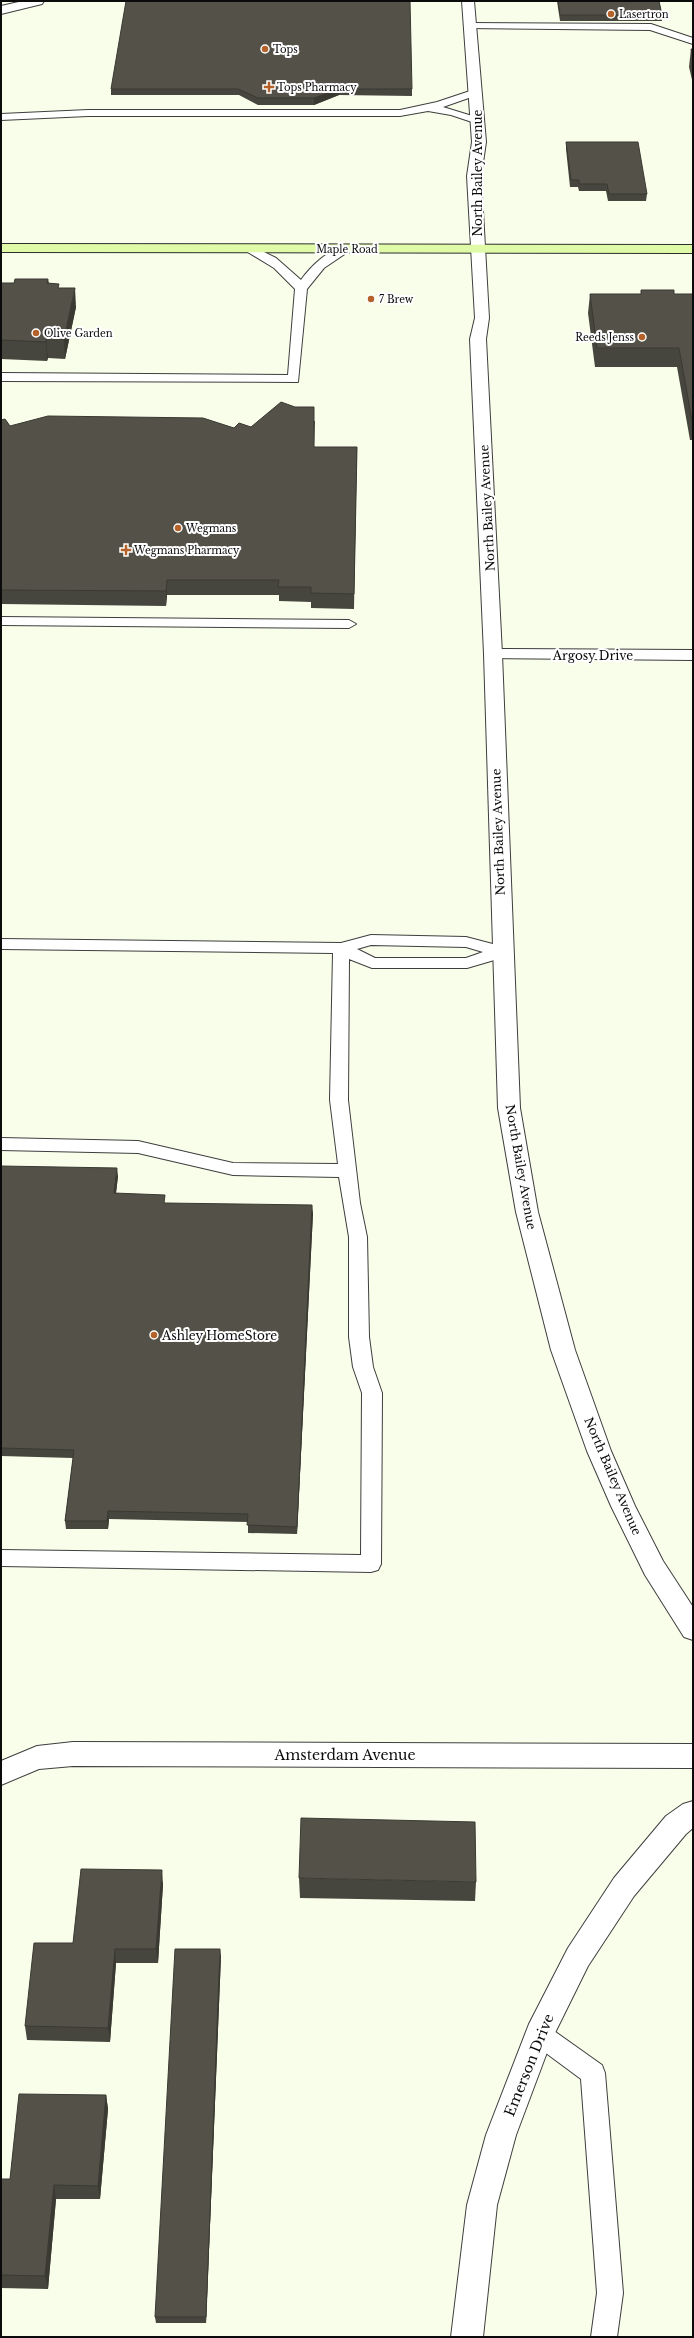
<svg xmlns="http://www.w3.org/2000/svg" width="694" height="2338" font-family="'Libre Baskerville',serif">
<rect width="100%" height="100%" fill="#f9feea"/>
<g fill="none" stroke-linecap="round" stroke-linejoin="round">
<defs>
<g id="service">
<polygon points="470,23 651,24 693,38 693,44 650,30 466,28 466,24"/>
<polygon points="476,89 480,90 480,94 443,107 482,119 483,121 478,124 451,115 428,111 400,116 88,116 1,120 1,114 88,110 400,110 437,102"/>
<path d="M250,245L276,258L301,280C311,266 328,250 346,245L352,249L324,268L307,289L298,382L1,381V373L288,375L295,289L274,268L246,251L244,249L246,247Z"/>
<polygon points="1,617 349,620 356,624 349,628 1,625"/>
<path d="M371,935L466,937L508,948L510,952L508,956L467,968H372L349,959L348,1100L360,1203L367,1237L369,1337L373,1367L382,1393L381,1564L378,1570L371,1572L1,1566V1550L361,1555L362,1393L353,1367L349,1337V1237L339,1177L233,1175L138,1153L1,1150V1138L138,1141L233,1163L338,1164L330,1100L333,953L1,949V939L341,943ZM371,945L466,947L483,952L466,958H375L357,949Z"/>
<polygon points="539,2023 547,2026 602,2065 605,2073 623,2293 617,2337 591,2337 597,2293 581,2079 531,2042 527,2034 531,2026"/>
</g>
<g id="minor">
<polygon points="23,1 44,1 42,4 1,14 1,6"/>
<polygon points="493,649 693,650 693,660 487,658 484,654 487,650"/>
<polygon points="73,1742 693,1744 693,1768 73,1766 39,1769 1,1785 1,1761 37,1746"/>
<polygon points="693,1801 693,1828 686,1834 634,1896 588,1966 552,2039 516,2135 497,2205 483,2337 451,2337 467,2205 486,2135 529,2024 568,1948 614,1878 666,1816 683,1804"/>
</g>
<polygon id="tertiary" points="462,1 474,1 486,142 481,176 489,318 486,339 502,654 520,1108 538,1212 575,1350 611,1451 635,1506 663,1561 693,1607 693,1640 684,1637 645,1575 611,1506 587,1451 551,1350 516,1212 498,1108 484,654 470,339 475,318 467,176 472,142"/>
<polygon id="secondary" points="1,244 693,245 693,253 1,252"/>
</defs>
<!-- service casing -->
<use href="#service" stroke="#3e3e3e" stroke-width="2"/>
<!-- minor casing -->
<use href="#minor" stroke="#3e3e3e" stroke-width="2"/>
<!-- tertiary casing -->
<use href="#tertiary" stroke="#3e3e3e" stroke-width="2"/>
<!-- secondary casing -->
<use href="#secondary" stroke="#2d2d2d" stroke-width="2"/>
<!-- service -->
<use href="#service" fill="#fff" fill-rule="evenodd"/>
<!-- minor -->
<use href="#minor" fill="#fff" fill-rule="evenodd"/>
<!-- tertiary -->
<use href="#tertiary" fill="#fff" fill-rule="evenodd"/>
<!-- secondary -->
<use href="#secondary" fill="#dffba8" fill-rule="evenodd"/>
</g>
<!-- wall -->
<g fill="#47463e">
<polygon points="557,1 659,1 662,15 662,21 560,21"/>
<polygon points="691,49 693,49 693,84 689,67"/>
<polygon points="111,89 412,89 412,96 339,95 314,105 258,105 239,95 111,95"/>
<polygon points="566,142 647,194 646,201 608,201 606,191 579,191 578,187 570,187 566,149"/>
<polygon points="48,279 49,283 59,288 76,307 65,359 48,358 47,361 1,359 1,283 14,283"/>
<polygon points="641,290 674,294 693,294 693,440 690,440 677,367 595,367 588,313 590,294 641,294"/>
<polygon points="1,420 10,426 234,428 251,427 315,421 314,447 357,447 354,609 311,608 311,602 279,601 279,595 167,595 166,606 1,604"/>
<polygon points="1,1166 118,1176 116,1193 166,1203 313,1213 297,1534 248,1533 248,1522 109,1519 108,1529 66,1529 65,1521 73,1458 1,1456"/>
<polygon points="299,1878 476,1882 475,1901 300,1898"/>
<polygon points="163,1884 158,1963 116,1963 110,2042 27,2040 25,2026 73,1943"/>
<polygon points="221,1956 206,2323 156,2323 155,2317"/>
<polygon points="106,2095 108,2109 100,2199 56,2199 48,2289 1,2288 1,2179 10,2179"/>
</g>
<!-- shaded-wall -->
<g fill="#3a3932">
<polygon points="339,89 339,95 314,105 314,98"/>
<polygon points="75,288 76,307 65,359 64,339"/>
<polygon points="46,339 48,358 47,361 46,342"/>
<polygon points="167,580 167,595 166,606 166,591"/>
<polygon points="117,1168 118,1176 115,1201 114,1193"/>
<polygon points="312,1205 313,1213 297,1534 297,1527"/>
<polygon points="108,1511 109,1519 108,1529 107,1521"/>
<polygon points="162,1870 163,1884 158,1963 156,1949"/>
<polygon points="115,1949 116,1963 110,2042 108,2028"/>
<polygon points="220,1949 221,1956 206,2323 206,2317"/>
<polygon points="106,2095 108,2109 100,2199 98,2186"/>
<polygon points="54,2185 56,2199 48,2289 45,2276"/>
</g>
<!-- building -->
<g fill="#535148" stroke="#3a3932">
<polygon points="126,1 410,1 412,89 339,89 314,98 258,98 238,89 111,89"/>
<polygon points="558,1 659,1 662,15 560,15"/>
<polygon points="691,49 693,49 693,59"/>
<polygon points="566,142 638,142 647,194 609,194 607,184 579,184 579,180 571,180"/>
<polygon points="15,279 48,279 47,283 59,284 58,288 75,288 64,339 46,339 46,342 1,340 1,283 14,283"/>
<polygon points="641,290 674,290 674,294 693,294 693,421 692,421 679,348 597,348 590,294 641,294"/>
<polygon points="281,402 295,407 314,407 314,447 357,447 354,594 311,593 311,587 278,587 279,580 167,580 166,591 1,590 1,420 5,419 10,426 48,416 203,418 234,428 239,423 251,427"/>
<polygon points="1,1166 117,1168 114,1193 165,1195 164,1203 312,1205 297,1527 247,1525 248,1514 108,1511 107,1521 65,1521 74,1450 1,1448"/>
<polygon points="301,1818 475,1822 476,1882 299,1878"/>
<polygon points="81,1869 162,1870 156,1949 115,1949 108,2028 25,2026 34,1943 73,1943"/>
<polygon points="175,1949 220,1949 206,2317 155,2317"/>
<polygon points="19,2094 106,2095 98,2186 54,2185 45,2276 1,2275 1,2179 10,2179"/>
</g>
<!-- markers -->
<g fill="#b4622a" stroke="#fff" stroke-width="1.5">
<circle cx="611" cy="14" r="4"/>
<circle cx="265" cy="49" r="4"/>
<path d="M267 81h4v4h4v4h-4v4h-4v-4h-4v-4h4z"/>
<circle cx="371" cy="299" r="4"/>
<circle cx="36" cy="333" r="4"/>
<circle cx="642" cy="337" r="4"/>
<circle cx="178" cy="528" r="4"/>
<path d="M124 544h4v4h4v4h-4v4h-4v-4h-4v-4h4z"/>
<circle cx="154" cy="1335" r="4"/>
</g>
<g text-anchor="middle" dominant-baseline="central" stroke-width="4" stroke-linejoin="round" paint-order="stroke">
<!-- far-poi labels -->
<g font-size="10" fill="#0b0b0b" stroke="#fff" text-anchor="start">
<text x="619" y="14">Lasertron</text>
<text x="273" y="49">Tops</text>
<text x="277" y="87">Tops Pharmacy</text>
<text x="379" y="299">7 Brew</text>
<text x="44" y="333">Olive Garden</text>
<text x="634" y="337" text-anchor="end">Reeds Jenss</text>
<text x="186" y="528">Wegmans</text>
<text x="134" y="550">Wegmans Pharmacy</text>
</g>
<!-- far-street labels -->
<g font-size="10" fill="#0b0b0b" stroke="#fff">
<text x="347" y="249">Maple Road</text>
</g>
<!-- street labels -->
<g font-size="12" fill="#0b0b0b" stroke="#fff">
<text transform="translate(477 173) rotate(-90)">North Bailey Avenue</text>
<text transform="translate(487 508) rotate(-93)">North Bailey Avenue</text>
<text x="593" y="655">Argosy Drive</text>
<text transform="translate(498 832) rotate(-92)">North Bailey Avenue</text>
<text transform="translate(521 1167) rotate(80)">North Bailey Avenue</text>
<text transform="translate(613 1476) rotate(67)">North Bailey Avenue</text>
</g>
<!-- poi labels -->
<g font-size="12" fill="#0b0b0b" stroke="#fff" text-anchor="start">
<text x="162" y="1335">Ashley HomeStore</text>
</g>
<!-- near-street labels -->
<g font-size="14" fill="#0b0b0b" stroke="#fff">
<text x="345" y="1755">Amsterdam Avenue</text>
<text transform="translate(529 2065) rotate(-68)">Emerson Drive</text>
</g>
</g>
<!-- border -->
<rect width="694" height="2338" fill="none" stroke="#0b0b0b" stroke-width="4"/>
</svg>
